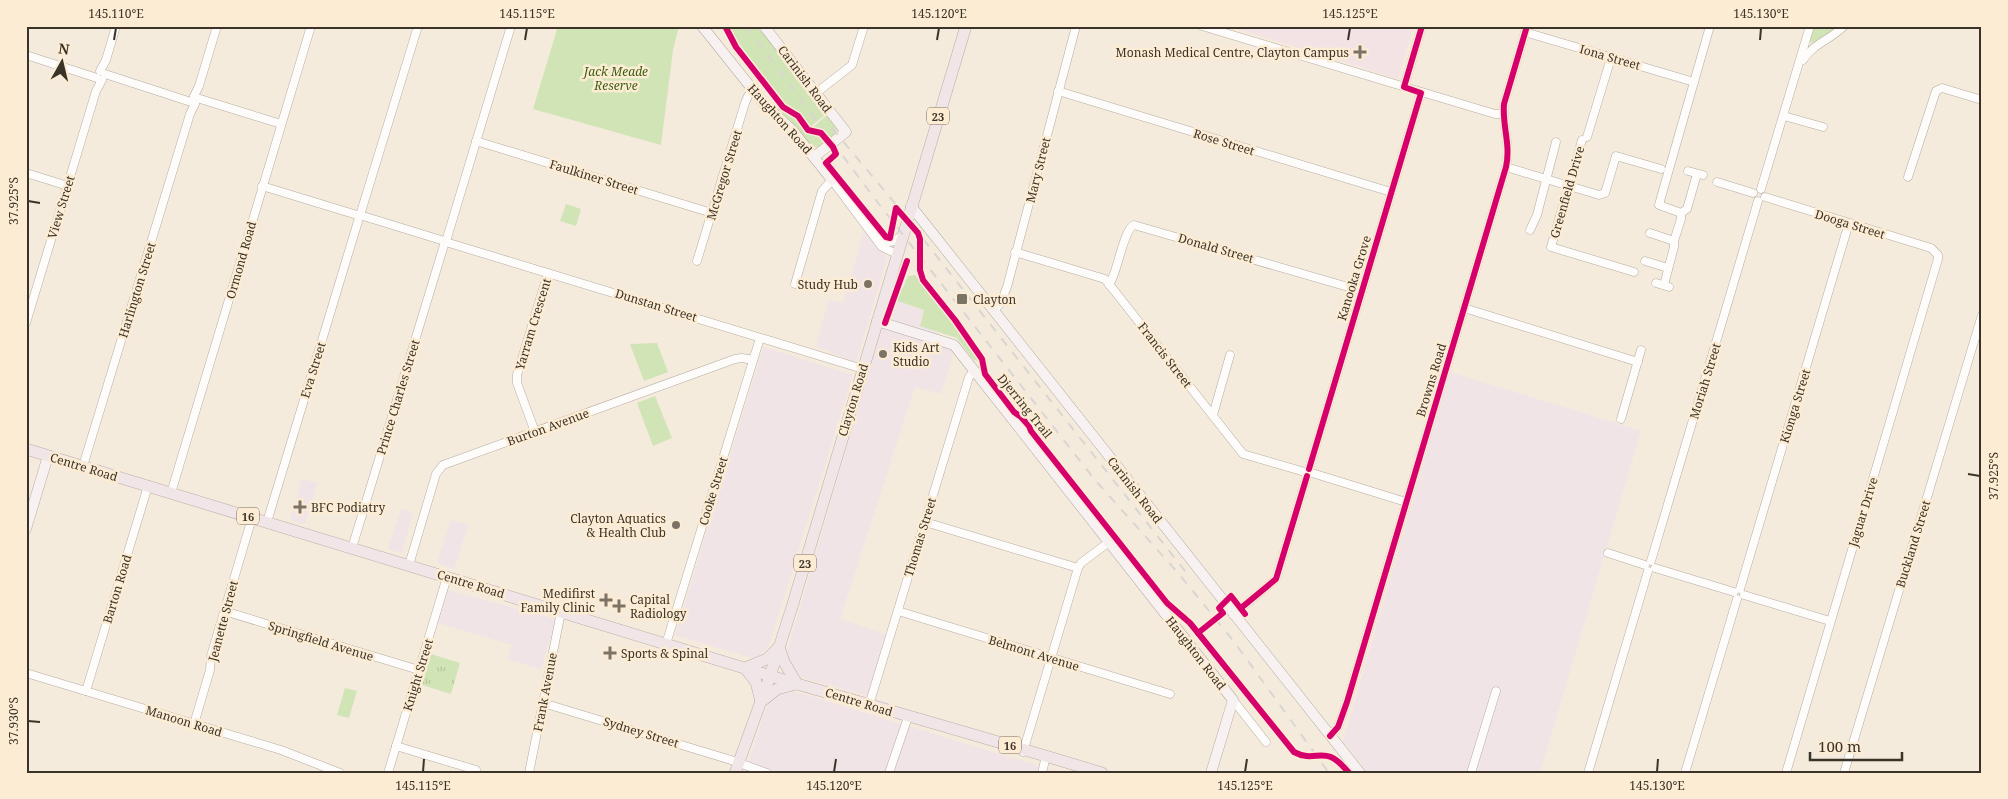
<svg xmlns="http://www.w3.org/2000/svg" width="2008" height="799" font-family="'Noto Serif',serif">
<defs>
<pattern id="grass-tufts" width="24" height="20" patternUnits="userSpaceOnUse" patternTransform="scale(1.25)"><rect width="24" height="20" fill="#d1e4b6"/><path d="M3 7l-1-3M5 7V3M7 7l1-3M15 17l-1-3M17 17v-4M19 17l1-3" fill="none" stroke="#b4c49c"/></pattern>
</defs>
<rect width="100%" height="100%" fill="#f4ebdd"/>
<!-- commercial -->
<g fill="#f1e4e7">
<polygon points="864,232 887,258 856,363 816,346 828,303 832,300 843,303"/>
<polygon points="892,299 924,310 920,326 939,331 938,335 886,319"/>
<polygon points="886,328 949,349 953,355 941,394 915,387 840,619 894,637 876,698 799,677 794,673 789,662 787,653 881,329"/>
<polygon points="763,347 853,375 768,648 757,657 748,657 675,635"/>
<polygon points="1450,372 1641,431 1540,773 1369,773 1343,741"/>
<polygon points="302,479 317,483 305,524 290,520"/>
<polygon points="401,509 413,512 402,553 388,549"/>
<polygon points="451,520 468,525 454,569 437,563"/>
<polygon points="447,590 556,619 541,669 508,660 512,645 438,623"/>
<polygon points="794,691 1061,773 745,773 768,702 779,693"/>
</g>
<!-- medical -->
<polygon fill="#f3e3e5" points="1228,26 1414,26 1398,79"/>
<!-- grass -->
<g fill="url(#grass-tufts)">
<polygon points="776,108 782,108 795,116 806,130 820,134 827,142 819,148 811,146"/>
<polygon points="431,654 460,663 451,694 422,685"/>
</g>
<!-- green -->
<g fill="#d1e4b6">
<polygon points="558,26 679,26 673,50 661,145 533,109"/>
<polygon points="727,26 759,26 826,114 810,127 807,127 797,114 784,105 736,44"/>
<polygon points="1813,26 1840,26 1814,43 1808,41"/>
<polygon points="827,115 837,128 836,134 829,140 819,131 811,129"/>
<polygon points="566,204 581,209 576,226 560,221"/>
<polygon points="915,275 951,319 981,361 979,362 973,359 957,338 920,326 924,310 895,300 899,287 903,288 908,276"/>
<polygon points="657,343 668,372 644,381 630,344"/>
<polygon points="655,396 672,438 653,446 637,403"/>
<polygon points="345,688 357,691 349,718 337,715"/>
</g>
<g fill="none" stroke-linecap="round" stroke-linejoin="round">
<defs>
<g id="street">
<polyline points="1202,26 1495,114 1503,114"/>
<polyline points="1525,32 1694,82"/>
<polyline points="26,55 97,78"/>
<path d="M1803,60C1814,43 1830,40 1844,26"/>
<polyline points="100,71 106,60 116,26"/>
<polyline points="105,74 191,102"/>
<polyline points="1404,87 1422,26"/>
<polyline points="1058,91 1391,192"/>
<polyline points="816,93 852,65 864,26"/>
<polyline points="194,96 199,86 217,26"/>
<polyline points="197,98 281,124"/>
<polyline points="1784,116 1823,127"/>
<polyline points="1587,137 1611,58"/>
<polyline points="1582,140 1551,247 1634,272"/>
<polyline points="476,141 712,213"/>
<polyline points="1506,167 1599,195 1605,193 1616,156 1661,169"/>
<polyline points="1688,171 1703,175"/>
<polyline points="26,173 68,186"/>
<polyline points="1908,177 1936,91 1942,88 1982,100"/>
<polyline points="1717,182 1753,193"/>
<polyline points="262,186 357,215"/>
<polyline points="1761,189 1810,26"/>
<polyline points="1765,197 1931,248 1938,255 1938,259 1786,773"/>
<polyline points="361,212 418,26"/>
<polyline points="1681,213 1659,205 1660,201 1710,26"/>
<polyline points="363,216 441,240"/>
<polyline points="870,228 889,242 895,241 903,234"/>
<polyline points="1530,230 1537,215 1556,142"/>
<polyline points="1650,233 1674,241"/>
<polyline points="447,238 511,26"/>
<polyline points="449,243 863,369"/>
<polyline points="1015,252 1105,279 1243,454 1305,472"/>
<polyline points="697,261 745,103 748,96 754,90"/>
<polyline points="1645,261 1668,268"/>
<polyline points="1656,283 1669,287"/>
<polyline points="795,284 822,191 832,180 882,247 897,254"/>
<path d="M1109,285C1118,272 1123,230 1134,225L1362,291"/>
<polyline points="1664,285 1674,247 1674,241 1681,219 1681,213 1687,209 1697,174"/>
<polyline points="1464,308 1638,362"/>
<polyline points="994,311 1001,302 1007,287 1076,26"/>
<polyline points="26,323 96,91 102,80"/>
<polyline points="1213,415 1230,355"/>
<polyline points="1621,419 1641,350"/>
<polyline points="535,432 517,383 517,375 548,273"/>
<polyline points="83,466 190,114 195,104"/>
<polyline points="1309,469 1421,93"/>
<polyline points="1312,473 1406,502"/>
<polyline points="171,493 311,26"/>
<polyline points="267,522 359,218"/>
<polyline points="925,522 1078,568"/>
<polyline points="352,548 444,245"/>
<polyline points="1608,553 1645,565"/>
<polyline points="1651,561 1758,201"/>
<polyline points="409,565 436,474 443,465 735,359 742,358 753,360"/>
<polyline points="1655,568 1734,592"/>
<polyline points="1740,589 1849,223"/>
<polyline points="1744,595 1830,621"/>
<polyline points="224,611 419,670"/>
<polyline points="898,611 1170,694"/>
<polyline points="1233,615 1276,579 1307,476"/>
<polyline points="666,644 760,338"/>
<polyline points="26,673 281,750 340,773"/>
<polyline points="86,691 148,486"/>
<polyline points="1233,700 1266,742"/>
<polyline points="543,703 731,760 767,773"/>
<polyline points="869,705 969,377 973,372"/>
<polyline points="194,724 210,670 211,656 252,518"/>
<path d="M1330,736L1338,727L1347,702L1506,167C1511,144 1502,126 1504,104L1527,26"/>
<polyline points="396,746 476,770"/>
<polyline points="1023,752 1078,568 1081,563 1109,542"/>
<polyline points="388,773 447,577"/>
<polyline points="529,773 561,612"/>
<polyline points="889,773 908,717"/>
<polyline points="1042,773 1046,756"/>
<polyline points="1471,773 1496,691"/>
<polyline points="1588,773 1648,571"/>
<polyline points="1685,773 1737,599"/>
<polyline points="1844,773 1982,315"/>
</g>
<g id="secondary">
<polyline points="702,26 765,105 793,131 832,180"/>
<polyline points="764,26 846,132 814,157"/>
<polyline points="911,206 1360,773"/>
<polyline points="877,321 954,345 1233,700 1211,773"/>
<polyline points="26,529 48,456"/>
</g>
<g id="primary">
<path d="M26,449L797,684C899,713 1000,742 1102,773"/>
<polyline points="779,647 784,662 797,684"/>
<polyline points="745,668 767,659 777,649"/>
<polyline points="745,668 756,682 761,702"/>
<polyline points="762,701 777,689 796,684"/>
<polyline points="735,773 770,676 792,607 966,26"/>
</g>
</defs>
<!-- street casing -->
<use href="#street" stroke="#b4aca0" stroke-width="9"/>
<!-- secondary casing -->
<use href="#secondary" stroke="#b4aca0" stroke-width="11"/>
<!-- primary casing -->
<use href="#primary" stroke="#bfaaa8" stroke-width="12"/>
<!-- street -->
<use href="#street" stroke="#fdfcfa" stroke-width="8"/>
<!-- secondary -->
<use href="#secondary" stroke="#f7f1f1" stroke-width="10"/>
<!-- primary -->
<use href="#primary" stroke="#f1e6e7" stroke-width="11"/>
<!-- rail -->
<g stroke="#d9d6d2" stroke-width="2" stroke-dasharray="9 9" stroke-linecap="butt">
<polyline points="746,26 875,199 1095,480 1179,574 1235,643 1329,773"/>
<polyline points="832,128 893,201 1189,576"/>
</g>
<defs>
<g id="cycleway">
<path d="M725,26L736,47L783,107L798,116L808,130L821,133L833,147L836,154L826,163L886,237L890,238L896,208L918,233L920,239V270L923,280L955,320L982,359L985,374L1014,412L1021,417L1029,426L1031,431L1167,603L1190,623L1294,752C1318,765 1323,741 1349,773"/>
<polyline points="885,323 907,261"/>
<polyline points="1309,469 1421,93 1404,87 1422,26"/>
<polyline points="1241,608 1276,579 1307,476"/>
<polyline points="1198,633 1223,613 1219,608 1231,596 1245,614"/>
<path d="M1330,736L1338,727L1347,702L1506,167C1511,144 1502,126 1504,104L1527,26"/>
</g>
</defs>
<!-- cycleway casing -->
<use href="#cycleway" stroke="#fdecd4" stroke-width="9"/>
<!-- cycleway -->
<use href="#cycleway" stroke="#d6006c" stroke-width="6"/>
</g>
<!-- ticks -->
<path fill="none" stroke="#3b3327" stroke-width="2" d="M114,40L116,28M525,40L527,28M937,40L939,28M1348,40L1350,28M1760,40L1761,28M28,201L40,203M1968,474L1980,476M28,721L40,722M423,772L424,759M834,772L836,759M1245,772L1247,759M1657,772L1658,759"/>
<!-- markers -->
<g fill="#7c7367" stroke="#fdecd4" stroke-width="2">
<path d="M1357.5 44.5h5v5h5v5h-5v5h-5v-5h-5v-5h5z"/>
<circle cx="868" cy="284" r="5"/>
<rect x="956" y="293" width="12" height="12" rx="2.5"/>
<circle cx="883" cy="354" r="5"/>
<path d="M297.5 499.5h5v5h5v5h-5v5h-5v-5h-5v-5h5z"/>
<circle cx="676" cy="525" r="5"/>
<path d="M603.5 592.5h5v5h5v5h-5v5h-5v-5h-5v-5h5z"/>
<path d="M616.5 598.5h5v5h5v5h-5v5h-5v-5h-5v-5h5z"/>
<path d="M607.5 645.5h5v5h5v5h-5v5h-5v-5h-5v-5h5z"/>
</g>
<g text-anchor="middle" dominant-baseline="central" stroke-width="5" stroke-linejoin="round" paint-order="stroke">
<!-- shield labels -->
<g fill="#fdecd4" stroke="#756a5b" stroke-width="1">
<rect x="927" y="107.5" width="22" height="17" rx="4"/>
<rect x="237" y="507.5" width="22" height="17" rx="4"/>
<rect x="794" y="554.5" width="22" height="17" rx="4"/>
<rect x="999" y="736.5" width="22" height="17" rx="4"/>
</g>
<g font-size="11" font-weight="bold" fill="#3b3327">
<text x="938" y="116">23</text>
<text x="248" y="516">16</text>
<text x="805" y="563">23</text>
<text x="1010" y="745">16</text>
</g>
<!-- poi labels -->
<g font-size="12" fill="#3b3327" stroke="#fdecd4" text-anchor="start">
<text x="1349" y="52" text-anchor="end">Monash Medical Centre, Clayton Campus</text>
<text x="858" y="284" text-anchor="end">Study Hub</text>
<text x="973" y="299">Clayton</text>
<text x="893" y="347">Kids Art<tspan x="893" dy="14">Studio</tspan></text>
<text x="311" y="507">BFC Podiatry</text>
<text x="666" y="518" text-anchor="end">Clayton Aquatics<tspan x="666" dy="14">&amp; Health Club</tspan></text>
<text x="595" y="593" text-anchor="end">Medifirst<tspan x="595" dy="14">Family Clinic</tspan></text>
<text x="630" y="599">Capital<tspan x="630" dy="14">Radiology</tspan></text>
<text x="621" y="653">Sports &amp; Spinal</text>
</g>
<!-- street labels -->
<g font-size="12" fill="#3b3327" stroke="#fdecd4">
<text transform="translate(1610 57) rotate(16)">Iona Street</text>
<text transform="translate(805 79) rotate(53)">Carinish Road</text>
<text transform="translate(780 119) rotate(48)">Haughton Road</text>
<text transform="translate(1224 142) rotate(17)">Rose Street</text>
<text transform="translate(1038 170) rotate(-76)">Mary Street</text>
<text transform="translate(724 175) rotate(-73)">McGregor Street</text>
<text transform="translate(594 177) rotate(17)">Faulkiner Street</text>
<text transform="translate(1567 192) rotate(-74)">Greenfield Drive</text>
<text transform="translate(61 207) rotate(-73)">View Street</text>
<text transform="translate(1850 224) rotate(17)">Dooga Street</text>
<text transform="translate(1216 248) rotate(16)">Donald Street</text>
<text transform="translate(241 260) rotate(-74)">Ormond Road</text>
<text transform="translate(1354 278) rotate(-73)">Kanooka Grove</text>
<text transform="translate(137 290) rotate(-73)">Harlington Street</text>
<text transform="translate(656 305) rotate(17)">Dunstan Street</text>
<text transform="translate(533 324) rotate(-73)">Yarram Crescent</text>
<text transform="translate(1165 355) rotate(52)">Francis Street</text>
<text transform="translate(313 370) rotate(-73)">Eva Street</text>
<text transform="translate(1431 380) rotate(-73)">Browns Road</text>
<text transform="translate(1705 381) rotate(-73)">Moriah Street</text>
<text transform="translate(398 397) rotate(-73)">Prince Charles Street</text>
<text transform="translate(853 400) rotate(-73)">Clayton Road</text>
<text transform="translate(1025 406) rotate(51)">Djerring Trail</text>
<text transform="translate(1795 406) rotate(-73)">Kionga Street</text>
<text transform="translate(548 427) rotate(-20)">Burton Avenue</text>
<text transform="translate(84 467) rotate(17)">Centre Road</text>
<text transform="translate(1135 490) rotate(52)">Carinish Road</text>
<text transform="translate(713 491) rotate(-73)">Cooke Street</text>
<text transform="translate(1863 512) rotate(-73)">Jaguar Drive</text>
<text transform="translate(920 537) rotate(-73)">Thomas Street</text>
<text transform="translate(1913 544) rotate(-73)">Buckland Street</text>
<text transform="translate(471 584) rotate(17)">Centre Road</text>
<text transform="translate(117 589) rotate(-73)">Barton Road</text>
<text transform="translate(223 621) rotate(-75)">Jeanette Street</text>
<text transform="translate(321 641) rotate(17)">Springfield Avenue</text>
<text transform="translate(1034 653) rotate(17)">Belmont Avenue</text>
<text transform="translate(1196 653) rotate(52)">Haughton Road</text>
<text transform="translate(418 675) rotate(-73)">Knight Street</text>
<text transform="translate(545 692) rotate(-79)">Frank Avenue</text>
<text transform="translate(859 702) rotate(17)">Centre Road</text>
<text transform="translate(184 721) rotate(17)">Manoon Road</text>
<text transform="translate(641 732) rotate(17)">Sydney Street</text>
</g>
<!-- park labels -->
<g font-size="12" font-style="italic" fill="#395e11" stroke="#fdecd4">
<text x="616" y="71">Jack Meade<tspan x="616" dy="14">Reserve</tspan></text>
</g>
</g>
<!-- border -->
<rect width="2008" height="799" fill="none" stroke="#fdecd4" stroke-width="55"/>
<!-- north arrow -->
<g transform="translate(62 62) rotate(8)" stroke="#fdecd4" stroke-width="4" paint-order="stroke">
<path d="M0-4L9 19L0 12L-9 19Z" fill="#3b3327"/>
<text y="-8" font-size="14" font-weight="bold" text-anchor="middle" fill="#3b3327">N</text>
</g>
<!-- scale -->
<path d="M1810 752v8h92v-8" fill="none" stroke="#3b3327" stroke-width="2.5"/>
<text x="1818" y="752" font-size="15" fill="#3b3327" stroke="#fdecd4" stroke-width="4" paint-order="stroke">100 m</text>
<rect x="28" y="28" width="1952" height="744" fill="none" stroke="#3b3327" stroke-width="2"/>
<g font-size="12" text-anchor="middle" fill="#3b3327">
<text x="116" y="18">145.110°E</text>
<text x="527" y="18">145.115°E</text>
<text x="939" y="18">145.120°E</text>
<text x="1350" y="18">145.125°E</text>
<text x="1761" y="18">145.130°E</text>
<text transform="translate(14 201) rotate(-90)" y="4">37.925°S</text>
<text transform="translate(1994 476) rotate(-90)" y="4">37.925°S</text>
<text transform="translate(14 721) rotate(-90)" y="4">37.930°S</text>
<text x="423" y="790">145.115°E</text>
<text x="834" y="790">145.120°E</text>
<text x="1245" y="790">145.125°E</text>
<text x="1657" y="790">145.130°E</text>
</g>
</svg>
